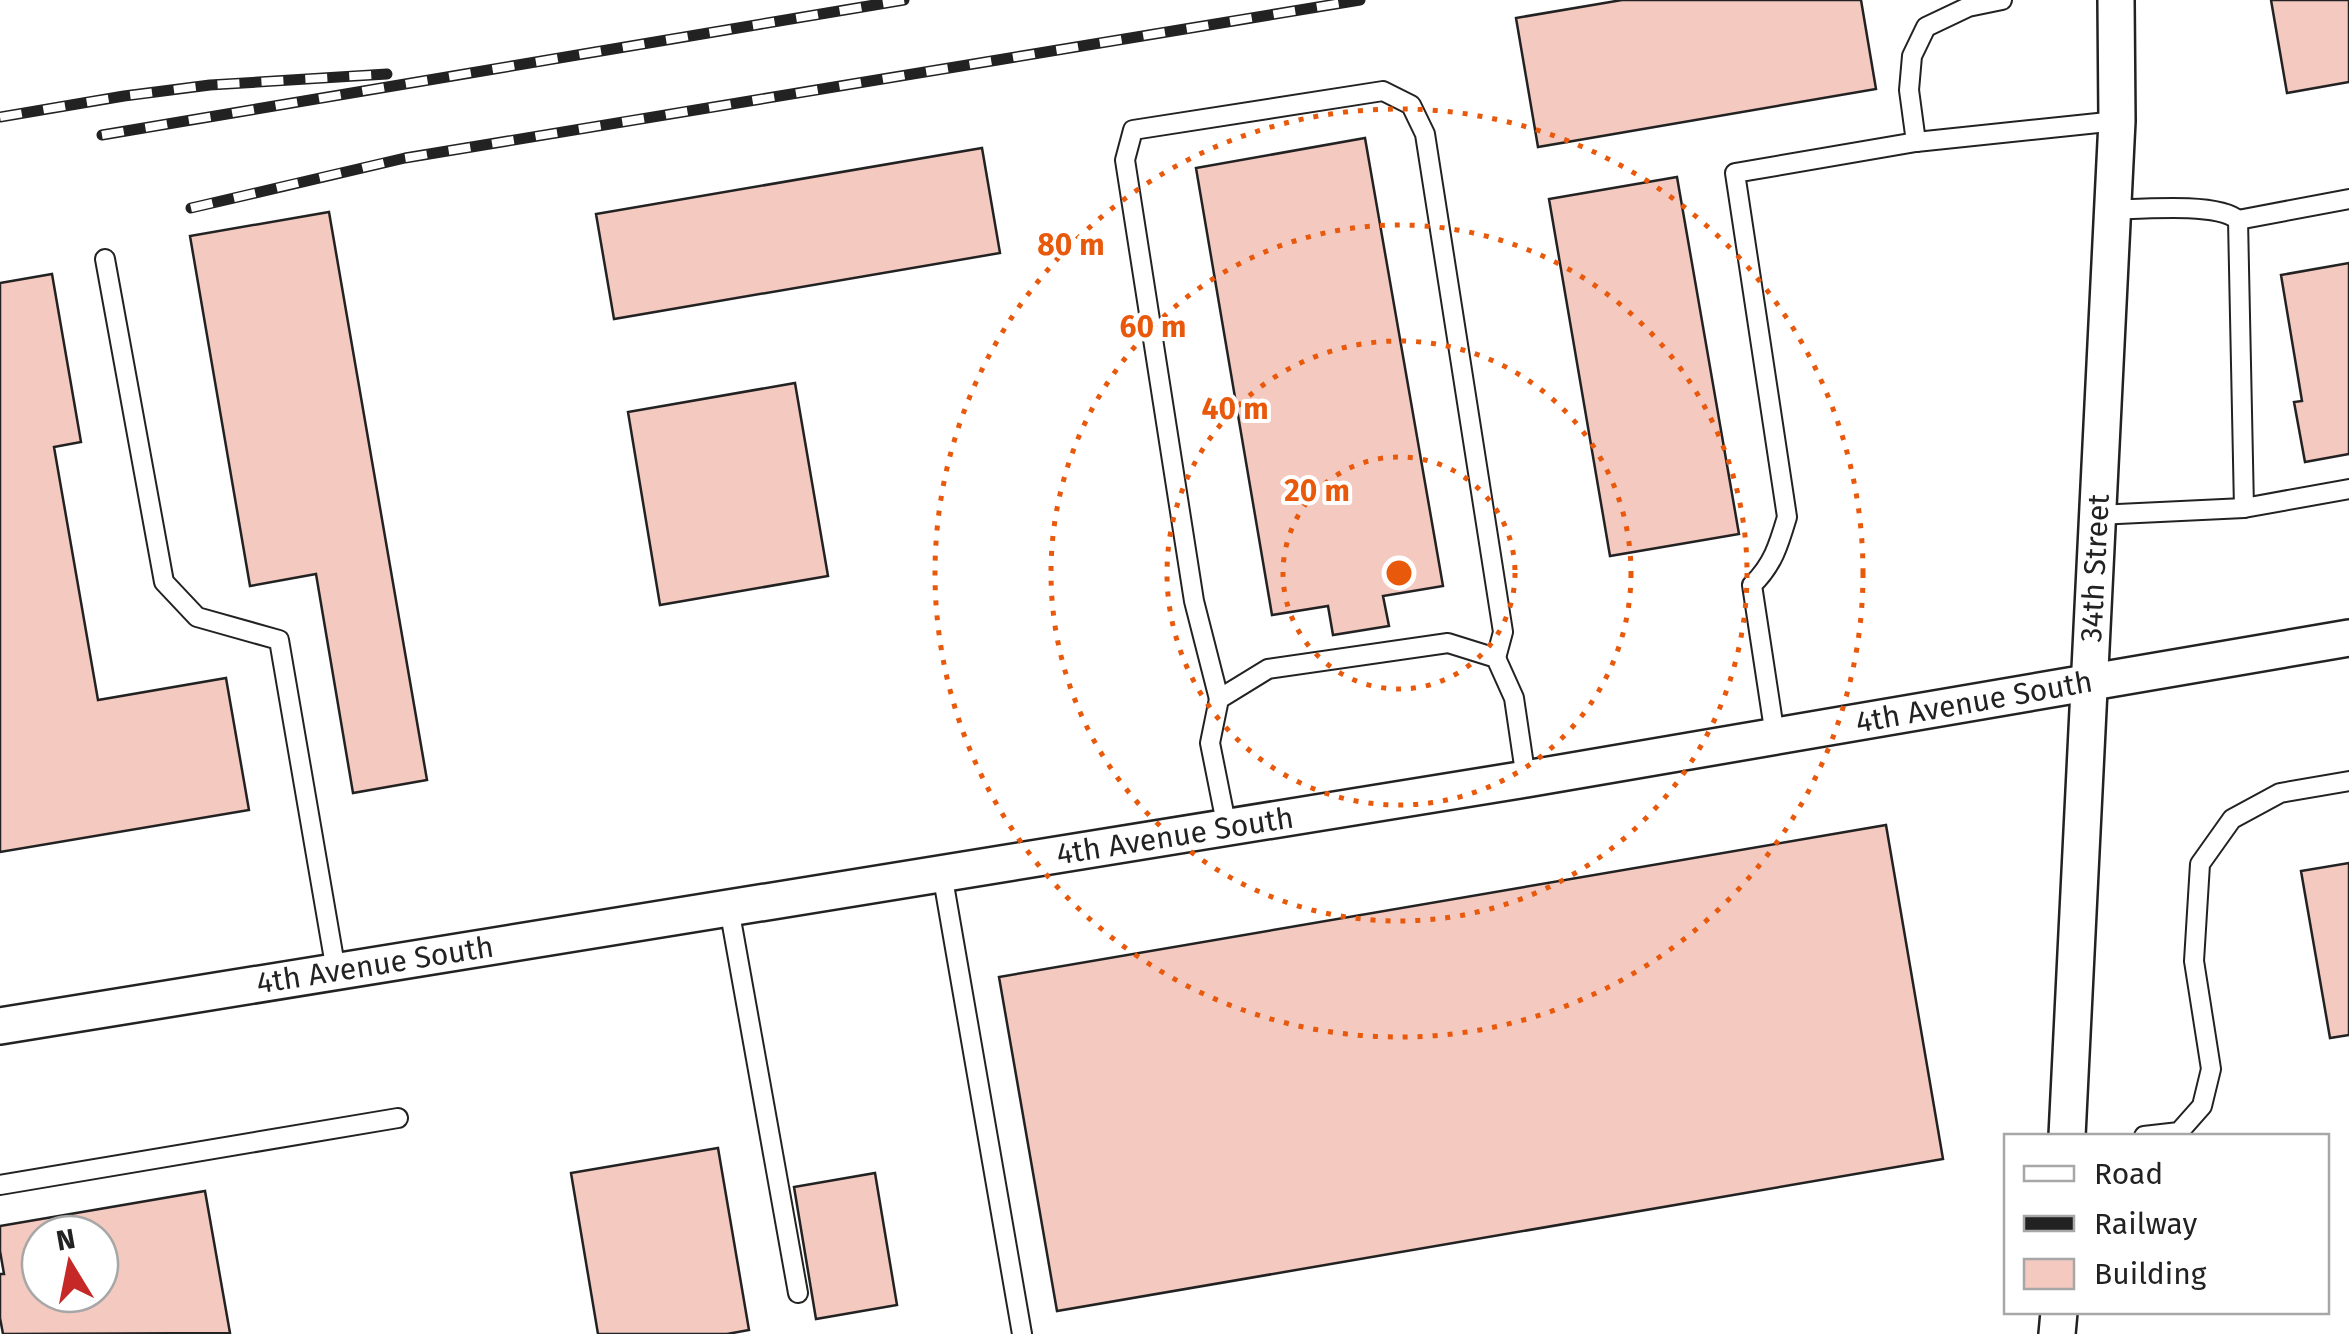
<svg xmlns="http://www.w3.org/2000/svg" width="2349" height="1334" font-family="'Fira Sans',sans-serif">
<rect width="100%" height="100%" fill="#fff"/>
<!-- building -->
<g fill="#f3c9c0" stroke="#222" stroke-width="2.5" fill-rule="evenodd">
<polygon points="1622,0 1861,0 1876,89 1538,147 1516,18"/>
<polygon points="2271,0 2349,0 2349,82 2287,93"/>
<polygon points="1365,138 1443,586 1383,596 1389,626 1333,635 1328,606 1272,615 1196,168"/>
<polygon points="982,148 1000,253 614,319 596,214"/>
<polygon points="1677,177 1739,534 1610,556 1549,199"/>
<polygon points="329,212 427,780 353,793 316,574 250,586 190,236"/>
<polygon points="2349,263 2349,454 2305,462 2294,402 2302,401 2281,275"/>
<polygon points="52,274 81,442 54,447 98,700 226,678 249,810 0,852 0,283"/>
<polygon points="795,383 828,576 660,605 628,412"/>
<polygon points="1886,825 1943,1159 1057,1311 999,977"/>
<polygon points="2349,863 2349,1035 2330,1038 2301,871"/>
<polygon points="718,1148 749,1330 727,1334 598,1334 571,1173"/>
<polygon points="875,1173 897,1305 816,1319 794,1187"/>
<path d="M205,1191L230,1333L3,1334L0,1318V1274H4L0,1251V1226ZM40,1234H100V1294H40Z"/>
</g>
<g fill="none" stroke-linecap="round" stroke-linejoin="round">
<defs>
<g id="service">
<polyline points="1916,142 1909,90 1912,56 1926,27 1968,7 2002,0"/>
<path d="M2111,210C2140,209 2218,202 2238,220L2244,508"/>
<polyline points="2238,220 2349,199"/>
<polyline points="105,259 164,582 197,617 279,640 336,971"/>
<polyline points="2097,515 2244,508 2349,489"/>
<polyline points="1219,699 1194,601 1125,160 1133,130 1383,91 1411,105 1425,134 1503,632 1496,658"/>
<path d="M1775,736L1752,585C1773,565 1779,544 1787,517L1735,173L1916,142L2117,121"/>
<polyline points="1227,828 1210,743 1219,699 1268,669 1448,643 1496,658 1514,698 1526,779"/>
<polyline points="942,873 1022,1334"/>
<polyline points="729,908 798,1293"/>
<polyline points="2144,1136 2179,1132 2202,1106 2211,1069 2194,961 2200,864 2232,819 2280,793 2349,781"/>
<polyline points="0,1185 398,1118"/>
</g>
<g id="minor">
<polyline points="0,1026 1526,779 2349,638"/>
<polyline points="2067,1136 2117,121 2116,0"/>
<polyline points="2057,1334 2059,1312"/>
</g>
</defs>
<!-- service casing -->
<use href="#service" stroke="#222" stroke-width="22"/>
<!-- minor casing -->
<use href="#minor" stroke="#222" stroke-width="40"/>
<!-- service -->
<use href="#service" stroke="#fff" stroke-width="18"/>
<!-- minor -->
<use href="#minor" stroke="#fff" stroke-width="35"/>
<defs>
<g id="rail">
<polyline points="0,117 124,96 210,85 387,74"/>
<polyline points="102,135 904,0"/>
<polyline points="191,208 405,158 1360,0"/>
</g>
</defs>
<!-- rail casing -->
<use href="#rail" stroke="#222" stroke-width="11"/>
<!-- rail -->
<use href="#rail" stroke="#fff" stroke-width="8" stroke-dasharray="22" stroke-linecap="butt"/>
</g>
<!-- distance rings -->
<g fill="none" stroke="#e8590c" stroke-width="5" stroke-dasharray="5 10">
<circle cx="1399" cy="573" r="116"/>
<circle cx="1399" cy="573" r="232"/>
<circle cx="1399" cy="573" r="348"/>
<circle cx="1399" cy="573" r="464"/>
</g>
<g text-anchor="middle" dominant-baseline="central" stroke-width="8" stroke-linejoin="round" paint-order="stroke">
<!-- street labels -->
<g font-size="30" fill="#222" stroke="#fff">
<text transform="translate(2095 568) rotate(-87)">34th Street</text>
<text transform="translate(1974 702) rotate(-10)">4th Avenue South</text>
<text transform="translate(1175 836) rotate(-9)">4th Avenue South</text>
<text transform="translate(375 965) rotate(-9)">4th Avenue South</text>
</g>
</g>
<circle cx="1399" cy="573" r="15" fill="#e8590c" stroke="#fff" stroke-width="5"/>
<g font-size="30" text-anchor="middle" font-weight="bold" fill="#e8590c" stroke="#fff" stroke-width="8" stroke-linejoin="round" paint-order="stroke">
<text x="1071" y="255">80 m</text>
<text x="1153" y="337">60 m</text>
<text x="1235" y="419">40 m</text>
<text x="1317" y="501">20 m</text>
</g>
<!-- legend -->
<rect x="2004" y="1134" width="325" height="180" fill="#ffffff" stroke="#a7a7a7" stroke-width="2.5"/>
<rect x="2024" y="1166" width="50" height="15" fill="#ffffff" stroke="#a7a7a7" stroke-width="2.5"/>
<text x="2094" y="1184" font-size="30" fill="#222222">Road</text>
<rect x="2024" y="1216" width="50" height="15" fill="#222222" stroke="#a7a7a7" stroke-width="2.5"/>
<text x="2094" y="1234" font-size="30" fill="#222222">Railway</text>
<rect x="2024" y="1259" width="50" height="30" fill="#f3c9c0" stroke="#a7a7a7" stroke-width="2.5"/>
<text x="2094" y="1284" font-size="30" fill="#222222">Building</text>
<!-- north arrow -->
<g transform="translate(70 1264) rotate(350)"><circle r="48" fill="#ffffff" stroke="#a7a7a7" stroke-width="2.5"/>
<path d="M0-8L18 38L0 25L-18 38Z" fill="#c62828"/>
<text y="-15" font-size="28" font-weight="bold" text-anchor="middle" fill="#222222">N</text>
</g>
</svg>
